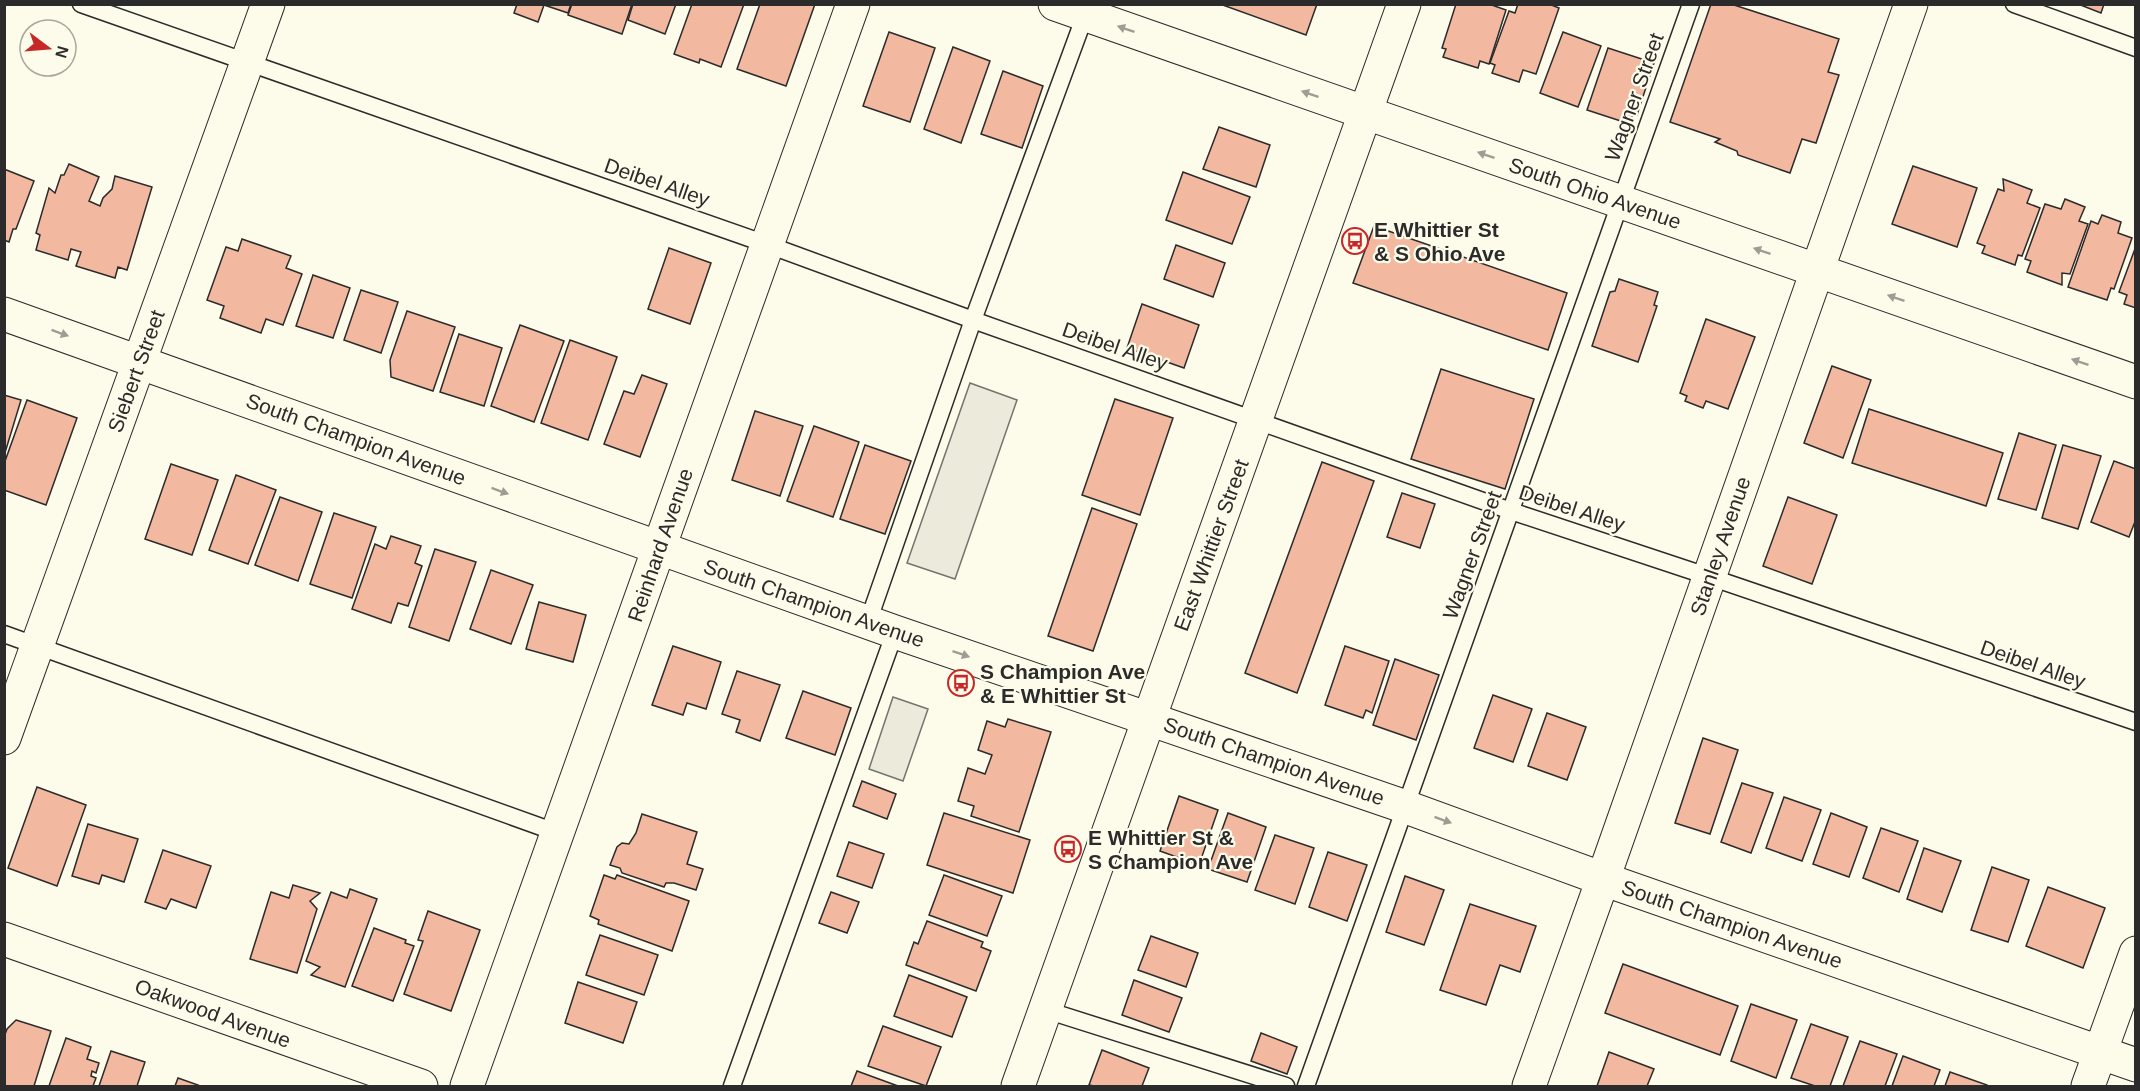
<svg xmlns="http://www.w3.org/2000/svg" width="2140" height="1091" font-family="Arial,sans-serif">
<rect width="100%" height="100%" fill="#fdfbea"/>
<!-- parking -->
<g fill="#eceadb" stroke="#74746e" stroke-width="1.5">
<polygon points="970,383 1017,400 955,579 907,563"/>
<polygon points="893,697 928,709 903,781 869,769"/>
</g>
<!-- building -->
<g fill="#f2b8a0" stroke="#2b2b2b" stroke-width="1.5">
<polygon points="517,4 571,4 568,13 544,5 538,22 514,13"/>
<polygon points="572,4 632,4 622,34 568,15"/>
<polygon points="633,4 676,4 665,34 628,20"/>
<polygon points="692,4 744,4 721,67 700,59 699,63 674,54"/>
<polygon points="760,4 815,4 786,86 737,69"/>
<polygon points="1220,4 1317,4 1306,35"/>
<polygon points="1456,4 1489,4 1506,10 1489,64 1480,61 1478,68 1443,57 1446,49 1442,48"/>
<polygon points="1518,4 1549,4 1559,8 1536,74 1523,70 1519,82 1492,73 1495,65 1490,63 1509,11 1515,13"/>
<polygon points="1711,4 1731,4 1839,39 1828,72 1839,75 1816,143 1802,139 1790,173 1738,155 1737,151 1715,142 1720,139 1670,122"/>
<polygon points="2078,4 2104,4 2101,13"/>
<polygon points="889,32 935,48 910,122 863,106"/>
<polygon points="1563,32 1601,46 1578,107 1540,93"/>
<polygon points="953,47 990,61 961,143 924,129"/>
<polygon points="1608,48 1654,63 1637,115 1633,113 1630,124 1587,110"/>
<polygon points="1003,71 1043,86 1022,148 981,134"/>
<polygon points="1219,127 1270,145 1256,187 1203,169"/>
<polygon points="69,164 99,177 89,201 100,206 103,198 112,189 115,176 152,187 127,270 118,267 115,278 76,266 81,252 71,249 68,260 36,250 40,235 36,233 49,188 55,193 61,175 64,175"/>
<polygon points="1913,166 1977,188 1957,247 1892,224"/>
<polygon points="4,169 34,181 16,229 13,229 9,242 4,240"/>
<polygon points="1183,172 1250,197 1232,244 1166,220"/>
<polygon points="2003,179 2032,190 2027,203 2040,208 2022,256 2018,255 2015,265 1982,253 1985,246 1977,243 1998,189 2004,191"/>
<polygon points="2065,199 2085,207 2079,221 2088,224 2070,274 2062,273 2062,285 2027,272 2031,261 2025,259 2045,204 2061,209"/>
<polygon points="2102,215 2121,222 2118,233 2132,238 2114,289 2111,288 2107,300 2068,287 2091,221 2098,224"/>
<polygon points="1374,226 1567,293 1548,350 1353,283"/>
<polygon points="242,239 291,256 286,268 302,274 283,325 266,319 261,333 220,318 224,306 207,300 226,247 238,251"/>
<polygon points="1176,245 1225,263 1213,297 1164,279"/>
<polygon points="2136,246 2136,308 2124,304 2127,295 2119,292"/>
<polygon points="669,248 711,263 690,324 648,309"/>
<polygon points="313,275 350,288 333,338 296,326"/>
<polygon points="1619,279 1658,292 1654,305 1657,306 1638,362 1592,346 1610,292 1615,291"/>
<polygon points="361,290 398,302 381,353 344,340"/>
<polygon points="1142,304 1199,325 1184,368 1127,348"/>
<polygon points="407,311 455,327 433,391 391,377 390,360"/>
<polygon points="1706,319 1755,337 1728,409 1706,401 1703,408 1685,401 1687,396 1680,393"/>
<polygon points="520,325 564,341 534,422 491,406"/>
<polygon points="459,334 502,348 484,406 440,392"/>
<polygon points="570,340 617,357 588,440 541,423"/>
<polygon points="1832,366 1871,380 1843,458 1804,443"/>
<polygon points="1441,369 1534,399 1505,489 1411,459"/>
<polygon points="642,375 667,384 640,457 604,444 624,391 634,394"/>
<polygon points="4,395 21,400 4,456"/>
<polygon points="1115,399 1173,418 1140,515 1082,495"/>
<polygon points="27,400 77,418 46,505 4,490 4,464"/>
<polygon points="1869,409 2003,453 1986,506 1852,463"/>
<polygon points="755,411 803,426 780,496 732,480"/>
<polygon points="814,426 859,442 833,517 787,501"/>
<polygon points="2019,433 2056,445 2036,510 1998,499"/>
<polygon points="865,445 911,461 885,534 840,519"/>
<polygon points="2063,445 2101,456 2078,529 2042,518"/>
<polygon points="2114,461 2136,469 2136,519 2129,537 2091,522"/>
<polygon points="1322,462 1374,481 1297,693 1245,673"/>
<polygon points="171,464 218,480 192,555 145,539"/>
<polygon points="236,475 276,490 248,564 209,550"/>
<polygon points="1402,493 1435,504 1420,548 1387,537"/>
<polygon points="280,497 322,512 298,581 255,565"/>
<polygon points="1788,497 1837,515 1812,584 1763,566"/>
<polygon points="1092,508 1137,524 1093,651 1048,636"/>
<polygon points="334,513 376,527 352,598 310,584"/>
<polygon points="391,536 421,546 415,563 422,566 408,606 398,603 391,623 352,609 375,544 386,549"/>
<polygon points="435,549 476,562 449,641 409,627"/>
<polygon points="491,570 533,585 511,644 470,629"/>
<polygon points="539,602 586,615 573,662 526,649"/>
<polygon points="673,646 721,662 706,709 687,703 683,715 652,705"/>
<polygon points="1345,646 1389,661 1372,713 1366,710 1363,718 1325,705"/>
<polygon points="1395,659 1439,675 1416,740 1373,725"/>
<polygon points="737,671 780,685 760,741 736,732 740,720 722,714"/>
<polygon points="803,691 851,708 835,755 786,738"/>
<polygon points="1493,695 1532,709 1513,762 1474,748"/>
<polygon points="1547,713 1586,727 1567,780 1528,766"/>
<polygon points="1008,719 1051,732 1019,832 971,816 974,806 958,801 968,768 985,774 992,755 978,750 987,721 1005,727"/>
<polygon points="1703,738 1738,750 1710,834 1675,823"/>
<polygon points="862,781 896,794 887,819 853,806"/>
<polygon points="1742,783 1773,793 1751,853 1721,842"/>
<polygon points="37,787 86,805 57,886 8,868"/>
<polygon points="1179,796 1218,810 1199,865 1160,851"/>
<polygon points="1784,797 1821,810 1802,861 1766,848"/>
<polygon points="944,813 1030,840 1013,893 927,865"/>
<polygon points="1228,813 1266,827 1247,882 1208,869"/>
<polygon points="1831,813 1867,827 1849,877 1813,864"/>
<polygon points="642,814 697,832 687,864 703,869 696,890 674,883 666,883 664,887 622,873 620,868 610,865 617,847 622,843 629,844 636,833"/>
<polygon points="88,824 138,839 124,882 102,875 99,884 72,876"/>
<polygon points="1881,828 1918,841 1899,892 1863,878"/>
<polygon points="1275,835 1314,848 1295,904 1255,890"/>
<polygon points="849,842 884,854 872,888 837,876"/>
<polygon points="1924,848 1961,861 1942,912 1907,899"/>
<polygon points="163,850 211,866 196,908 171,899 166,909 145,902"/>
<polygon points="1328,852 1367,865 1347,921 1309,907"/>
<polygon points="1992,867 2029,880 2008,942 1971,930"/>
<polygon points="604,875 615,879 617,875 689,901 672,951 598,924 599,920 590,916"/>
<polygon points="944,875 1002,896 987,936 929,915"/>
<polygon points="1405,876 1444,890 1424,945 1386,932"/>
<polygon points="293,885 320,893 310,901 317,909 297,973 250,959 271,892 289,898"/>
<polygon points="2048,887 2105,908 2083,968 2026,946"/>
<polygon points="350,889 377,899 345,987 311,975 320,967 306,961 331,892 347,898"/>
<polygon points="831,892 859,902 847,933 819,923"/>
<polygon points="1470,904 1536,926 1520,972 1500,965 1486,1005 1440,990"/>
<polygon points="428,911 480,930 451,1011 404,994 423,941 418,940"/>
<polygon points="927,921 983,942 981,947 991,951 976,991 906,965 914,942 918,944"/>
<polygon points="374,928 406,940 405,943 414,946 393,1001 352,986"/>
<polygon points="600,935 658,955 644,995 586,975"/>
<polygon points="1151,936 1198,953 1186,987 1138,970"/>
<polygon points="1623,964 1738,1006 1720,1055 1605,1013"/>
<polygon points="909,975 967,997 952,1037 894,1016"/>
<polygon points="1134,980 1182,998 1169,1032 1122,1015"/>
<polygon points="578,982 637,1002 623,1043 565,1023"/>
<polygon points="1751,1004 1797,1020 1776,1078 1731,1061"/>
<polygon points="16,1020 51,1031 34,1086 4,1086 4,1037 7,1029"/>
<polygon points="1811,1024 1848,1037 1830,1086 1815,1086 1791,1078"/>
<polygon points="883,1026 941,1047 926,1086 868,1066"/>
<polygon points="1261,1033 1297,1047 1287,1074 1251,1061"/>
<polygon points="66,1038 91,1047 87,1059 99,1063 96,1073 92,1071 91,1076 96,1078 93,1086 49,1086"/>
<polygon points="1860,1041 1897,1054 1885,1086 1843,1086"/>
<polygon points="1102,1050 1149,1068 1142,1086 1094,1086 1089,1085"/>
<polygon points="111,1051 145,1062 137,1086 99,1086"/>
<polygon points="1609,1052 1654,1069 1647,1086 1597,1086"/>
<polygon points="1903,1056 1940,1070 1934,1086 1892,1086"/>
<polygon points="857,1071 898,1086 851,1086"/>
<polygon points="1950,1072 1987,1085 1987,1086 1945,1086"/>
<polygon points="178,1078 198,1085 197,1086 175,1086"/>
</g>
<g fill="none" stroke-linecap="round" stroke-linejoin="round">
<defs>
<g id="lane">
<polyline points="81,4 766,244 973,320 1511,511 1710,577 2136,722"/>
<polyline points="2014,4 2136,48"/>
<polyline points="868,622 973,320 1087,10"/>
<polyline points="4,634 558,833"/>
<polyline points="1046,1010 1286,1086"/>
<polyline points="732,1086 895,632"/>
<polyline points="1306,1086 1691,4"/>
</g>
<g id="street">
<polyline points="4,738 268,4"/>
<polyline points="4,939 421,1086"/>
<polyline points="467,1086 853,4"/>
<polyline points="1529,1086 1603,879 1911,4"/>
<polyline points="2088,1086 2136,953"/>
</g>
<g id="secondary">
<polyline points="1055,4 2136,382"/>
<polyline points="4,314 895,632 1406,807 1603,879 2136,1065"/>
<polyline points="1018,1086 1404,4"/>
</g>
</defs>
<!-- lane casing -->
<use href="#lane" stroke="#2b2b2b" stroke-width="19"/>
<!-- street casing -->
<use href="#street" stroke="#2b2b2b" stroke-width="35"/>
<!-- secondary casing -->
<use href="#secondary" stroke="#2b2b2b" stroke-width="35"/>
<!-- lane -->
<use href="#lane" stroke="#fdfbea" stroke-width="16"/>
<!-- street -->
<use href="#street" stroke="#fdfbea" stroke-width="33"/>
<!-- secondary -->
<use href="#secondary" stroke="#fdfbea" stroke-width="33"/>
</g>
<!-- one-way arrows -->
<defs><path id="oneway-solid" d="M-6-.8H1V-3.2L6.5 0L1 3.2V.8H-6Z" transform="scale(1.5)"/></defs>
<g fill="#9e9d94">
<use href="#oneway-solid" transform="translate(1126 29) rotate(-161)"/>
<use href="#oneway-solid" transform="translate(1310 94) rotate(-161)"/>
<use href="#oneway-solid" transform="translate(1486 155) rotate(-161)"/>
<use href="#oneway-solid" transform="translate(1762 251) rotate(-161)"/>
<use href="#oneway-solid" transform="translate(1896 298) rotate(-161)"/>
<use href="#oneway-solid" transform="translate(60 333) rotate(20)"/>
<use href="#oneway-solid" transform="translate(2080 362) rotate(-161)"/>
<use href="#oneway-solid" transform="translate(500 491) rotate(20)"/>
<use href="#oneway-solid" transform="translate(961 654) rotate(19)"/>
<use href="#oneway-solid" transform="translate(1443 820) rotate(20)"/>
</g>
<!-- icons -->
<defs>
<symbol id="bus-ring" viewBox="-11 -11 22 22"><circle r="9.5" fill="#fdfbea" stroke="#c62828" stroke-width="1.5"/><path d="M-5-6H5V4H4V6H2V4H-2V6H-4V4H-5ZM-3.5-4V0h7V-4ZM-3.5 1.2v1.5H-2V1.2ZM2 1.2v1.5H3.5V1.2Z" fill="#c62828"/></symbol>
</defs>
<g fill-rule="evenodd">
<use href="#bus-ring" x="1340" y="226" width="30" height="30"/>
<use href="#bus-ring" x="946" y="668" width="30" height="30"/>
<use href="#bus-ring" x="1053" y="834" width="30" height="30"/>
</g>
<g text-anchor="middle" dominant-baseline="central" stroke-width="4.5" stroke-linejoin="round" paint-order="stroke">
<!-- street labels -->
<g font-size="21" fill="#2b2b2b" stroke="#fdfbea">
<text transform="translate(1634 97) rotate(-70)">Wagner Street</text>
<text transform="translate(657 182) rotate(19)">Deibel Alley</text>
<text transform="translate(1595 193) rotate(19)">South Ohio Avenue</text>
<text transform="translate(1115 346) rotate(19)">Deibel Alley</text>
<text transform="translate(136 371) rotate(-70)">Siebert Street</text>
<text transform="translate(356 439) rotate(20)">South Champion Avenue</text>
<text transform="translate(1572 508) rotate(18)">Deibel Alley</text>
<text transform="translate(660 545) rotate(-71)">Reinhard Avenue</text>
<text transform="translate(1211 545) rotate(-70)">East Whittier Street</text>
<text transform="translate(1720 546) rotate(-71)">Stanley Avenue</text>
<text transform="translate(1472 555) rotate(-70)">Wagner Street</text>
<text transform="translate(814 603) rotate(19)">South Champion Avenue</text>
<text transform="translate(2033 664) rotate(19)">Deibel Alley</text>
<text transform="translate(1274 761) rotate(19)">South Champion Avenue</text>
<text transform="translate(1732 924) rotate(19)">South Champion Avenue</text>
<text transform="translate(213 1013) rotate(20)">Oakwood Avenue</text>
</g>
<!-- poi labels -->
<g font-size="21" font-weight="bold" fill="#2b2b2b" stroke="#fdfbea" text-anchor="start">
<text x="1374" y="229">E Whittier St<tspan x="1374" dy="24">&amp; S Ohio Ave</tspan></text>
<text x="980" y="671">S Champion Ave<tspan x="980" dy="24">&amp; E Whittier St</tspan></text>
<text x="1088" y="837">E Whittier St &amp;<tspan x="1088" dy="24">S Champion Ave</tspan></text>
</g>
</g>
<!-- border -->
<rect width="2140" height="1091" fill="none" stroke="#2b2b2b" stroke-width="12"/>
<!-- north arrow -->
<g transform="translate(48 48) rotate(106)"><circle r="28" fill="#fdfbea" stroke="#a9a89e" stroke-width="1.5"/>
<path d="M0-4.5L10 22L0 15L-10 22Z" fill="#c62828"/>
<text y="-9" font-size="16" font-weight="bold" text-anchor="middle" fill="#2b2b2b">N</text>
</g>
</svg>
